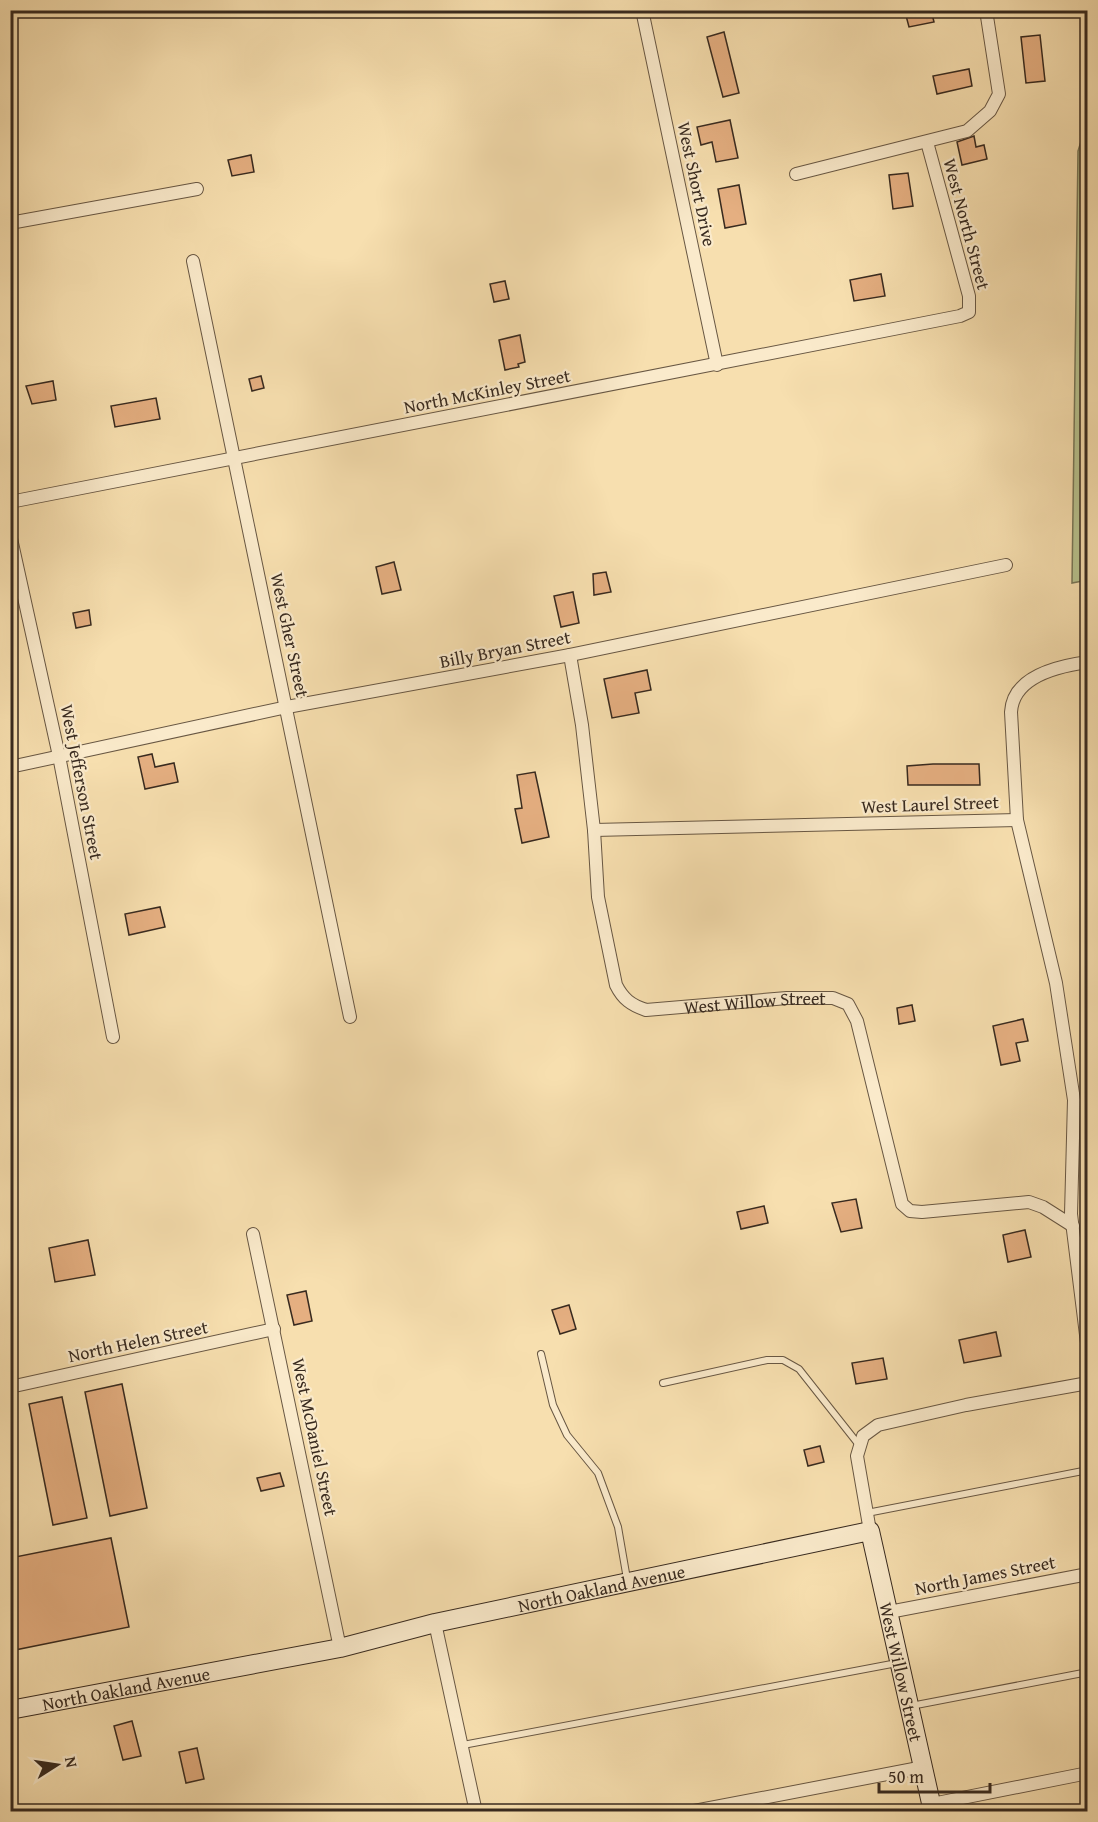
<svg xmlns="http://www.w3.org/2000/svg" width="1098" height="1822" font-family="'Gentium Book Plus',serif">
<rect width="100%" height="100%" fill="#f7dfaf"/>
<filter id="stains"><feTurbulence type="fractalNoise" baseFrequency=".00333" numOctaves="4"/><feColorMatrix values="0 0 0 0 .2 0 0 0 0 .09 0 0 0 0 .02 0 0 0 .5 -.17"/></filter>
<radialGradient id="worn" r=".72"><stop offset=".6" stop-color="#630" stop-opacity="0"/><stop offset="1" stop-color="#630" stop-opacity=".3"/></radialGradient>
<!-- green -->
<polygon fill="#b8c38f" stroke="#787657" stroke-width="1.5" points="1083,135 1087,135 1088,580 1072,583 1078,151"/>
<!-- building -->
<g fill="#e5af81" stroke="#382a1f" stroke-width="1.5">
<polygon points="931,10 934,22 909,27 905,12"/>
<polygon points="724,32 739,93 723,97 707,37"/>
<polygon points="1040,35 1045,81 1026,83 1021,37"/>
<polygon points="969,69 972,86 937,94 933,76"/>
<polygon points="730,120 738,158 716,162 712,142 701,145 697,127"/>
<polygon points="974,136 976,147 984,145 987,159 962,165 957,142"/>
<polygon points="251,155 254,172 232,176 228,160"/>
<polygon points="908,173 913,206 893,209 889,175"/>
<polygon points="739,185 746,224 725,228 718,189"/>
<polygon points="881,274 885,296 854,301 850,280"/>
<polygon points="505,281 509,299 494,302 490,284"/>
<polygon points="520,335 525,362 518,364 519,367 505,370 499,340"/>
<polygon points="261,376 264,388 252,391 249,379"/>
<polygon points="53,381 56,400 32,404 26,386"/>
<polygon points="156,398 160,419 115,427 111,406"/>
<polygon points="394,562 401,590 382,594 376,567"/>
<polygon points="606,572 611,592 594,595 593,574"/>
<polygon points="573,592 579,623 561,627 554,596"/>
<polygon points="89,610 91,625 76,628 73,613"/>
<polygon points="647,670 651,690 635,693 639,713 612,718 604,679"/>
<polygon points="152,754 155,767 174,763 178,782 145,789 138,757"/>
<polygon points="933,764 979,764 980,785 908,785 907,766"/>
<polygon points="535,772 549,837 522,843 515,809 522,808 517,775"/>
<polygon points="160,907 165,927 129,935 125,914"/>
<polygon points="912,1005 915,1021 899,1024 897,1008"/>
<polygon points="1023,1019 1028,1041 1016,1043 1020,1061 1001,1065 993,1026"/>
<polygon points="856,1199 862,1228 841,1232 832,1203"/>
<polygon points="764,1206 768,1223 741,1229 737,1212"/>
<polygon points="1025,1230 1031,1257 1008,1262 1003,1235"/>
<polygon points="88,1240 95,1275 55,1282 49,1248"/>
<polygon points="306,1291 312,1321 294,1325 287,1295"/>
<polygon points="569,1305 576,1329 560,1334 552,1310"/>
<polygon points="996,1332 1001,1356 964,1363 959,1340"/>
<polygon points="883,1358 887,1379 856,1384 852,1363"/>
<polygon points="122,1384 147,1508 110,1516 85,1392"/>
<polygon points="62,1397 87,1518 53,1525 29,1404"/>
<polygon points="820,1446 824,1462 808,1466 804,1450"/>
<polygon points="280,1473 284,1486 261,1491 257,1478"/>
<polygon points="111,1538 129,1627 10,1651 10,1558"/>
<polygon points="132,1721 141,1756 123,1760 114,1726"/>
<polygon points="197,1748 204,1779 186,1783 179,1752"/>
</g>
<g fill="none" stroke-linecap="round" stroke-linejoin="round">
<defs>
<g id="lane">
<polyline points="541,1354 553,1405 567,1435 598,1473 618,1527 627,1579"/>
<polyline points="663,1383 767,1360 783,1360 799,1369 859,1445"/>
<polyline points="867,1513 1088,1470"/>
<polyline points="911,1706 1088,1672"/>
<polyline points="463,1745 897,1663"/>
</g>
<g id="street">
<polyline points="642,10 717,365"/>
<polyline points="796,174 967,131 990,111 999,94 986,10"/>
<polyline points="10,223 197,189"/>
<polyline points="193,261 350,1017"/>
<polyline points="10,502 960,316 969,312 969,296 927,142"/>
<polyline points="10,534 59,756 113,1037"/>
<path id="s1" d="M570,655L582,725L594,830L598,897L616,985C623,999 631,1005 646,1010L787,998H833L848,1004L857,1021L902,1204L910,1211L922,1212L1029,1202L1043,1207L1073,1226"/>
<path d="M1088,662C1058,666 1013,677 1011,712L1017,820L1056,983L1074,1100L1071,1214L1088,1351"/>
<polyline points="10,767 287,707 570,655 1006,565"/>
<polyline points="594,830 1017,820"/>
<polyline points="253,1234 340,1648"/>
<polyline points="10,1387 274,1329"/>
<polyline points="870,1531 857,1456 863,1436 878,1425 966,1405 1088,1383"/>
<polyline points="889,1612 1088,1574"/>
<polyline points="435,1623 476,1812"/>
<polyline points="932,1804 1088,1773"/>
<polyline points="689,1812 924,1767"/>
</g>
<g id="secondary">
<path id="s2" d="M10,1710L340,1648L435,1623L870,1531L933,1812"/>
</g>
</defs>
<!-- lane casing -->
<use href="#lane" stroke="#685743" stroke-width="8"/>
<!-- street casing -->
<use href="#street" stroke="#685743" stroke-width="14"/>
<!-- secondary casing -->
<use href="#secondary" stroke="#382a1f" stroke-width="20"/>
<!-- lane -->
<use href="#lane" stroke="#faeacb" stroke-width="6"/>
<!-- street -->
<use href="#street" stroke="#faeacb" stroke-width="12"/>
<!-- secondary -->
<use href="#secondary" stroke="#faeacb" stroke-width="18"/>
</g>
<g text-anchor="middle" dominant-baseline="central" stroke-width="4.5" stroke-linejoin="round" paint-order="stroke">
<!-- street labels -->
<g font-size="18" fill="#382a1f" stroke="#faeacb">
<text transform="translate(697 184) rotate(78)">West Short Drive</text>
<text transform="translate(967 224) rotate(75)">West North Street</text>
<text transform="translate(487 391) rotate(-11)">North McKinley Street</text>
<text transform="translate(290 635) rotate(78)">West Gher Street</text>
<text transform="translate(505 649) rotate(-11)">Billy Bryan Street</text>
<text transform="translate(82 782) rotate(79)">West Jefferson Street</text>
<text transform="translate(930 804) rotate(-2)">West Laurel Street</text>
<text stroke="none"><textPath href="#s1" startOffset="483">West Willow Street</textPath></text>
<text transform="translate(138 1341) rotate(-12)">North Helen Street</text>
<text transform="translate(315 1437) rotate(78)">West McDaniel Street</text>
<text transform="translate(985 1575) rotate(-11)">North James Street</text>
<text stroke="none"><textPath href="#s2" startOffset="604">North Oakland Avenue</textPath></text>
<text stroke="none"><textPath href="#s2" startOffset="1023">West Willow Street</textPath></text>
<text stroke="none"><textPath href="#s2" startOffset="118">North Oakland Avenue</textPath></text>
</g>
</g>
<!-- margin -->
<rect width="1098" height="1822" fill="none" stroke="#f7dfaf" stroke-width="36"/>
<rect x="12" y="12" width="1074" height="1798" fill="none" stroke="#382a1f" stroke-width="3"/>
<rect x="18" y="18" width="1062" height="1786" fill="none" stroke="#382a1f" stroke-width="1.5"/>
<!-- north arrow -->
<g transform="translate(57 1765) rotate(78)" stroke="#faeacb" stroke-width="4.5" paint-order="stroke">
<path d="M0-4.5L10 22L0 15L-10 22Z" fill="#382a1f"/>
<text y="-9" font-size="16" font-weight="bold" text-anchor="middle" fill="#382a1f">N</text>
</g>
<!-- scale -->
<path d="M879 1783v9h111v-9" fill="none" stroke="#382a1f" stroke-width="3"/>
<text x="888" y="1783" font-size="18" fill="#382a1f" stroke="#faeacb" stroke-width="4.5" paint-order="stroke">50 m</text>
<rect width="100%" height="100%" filter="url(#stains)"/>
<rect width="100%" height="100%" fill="url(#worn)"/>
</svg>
